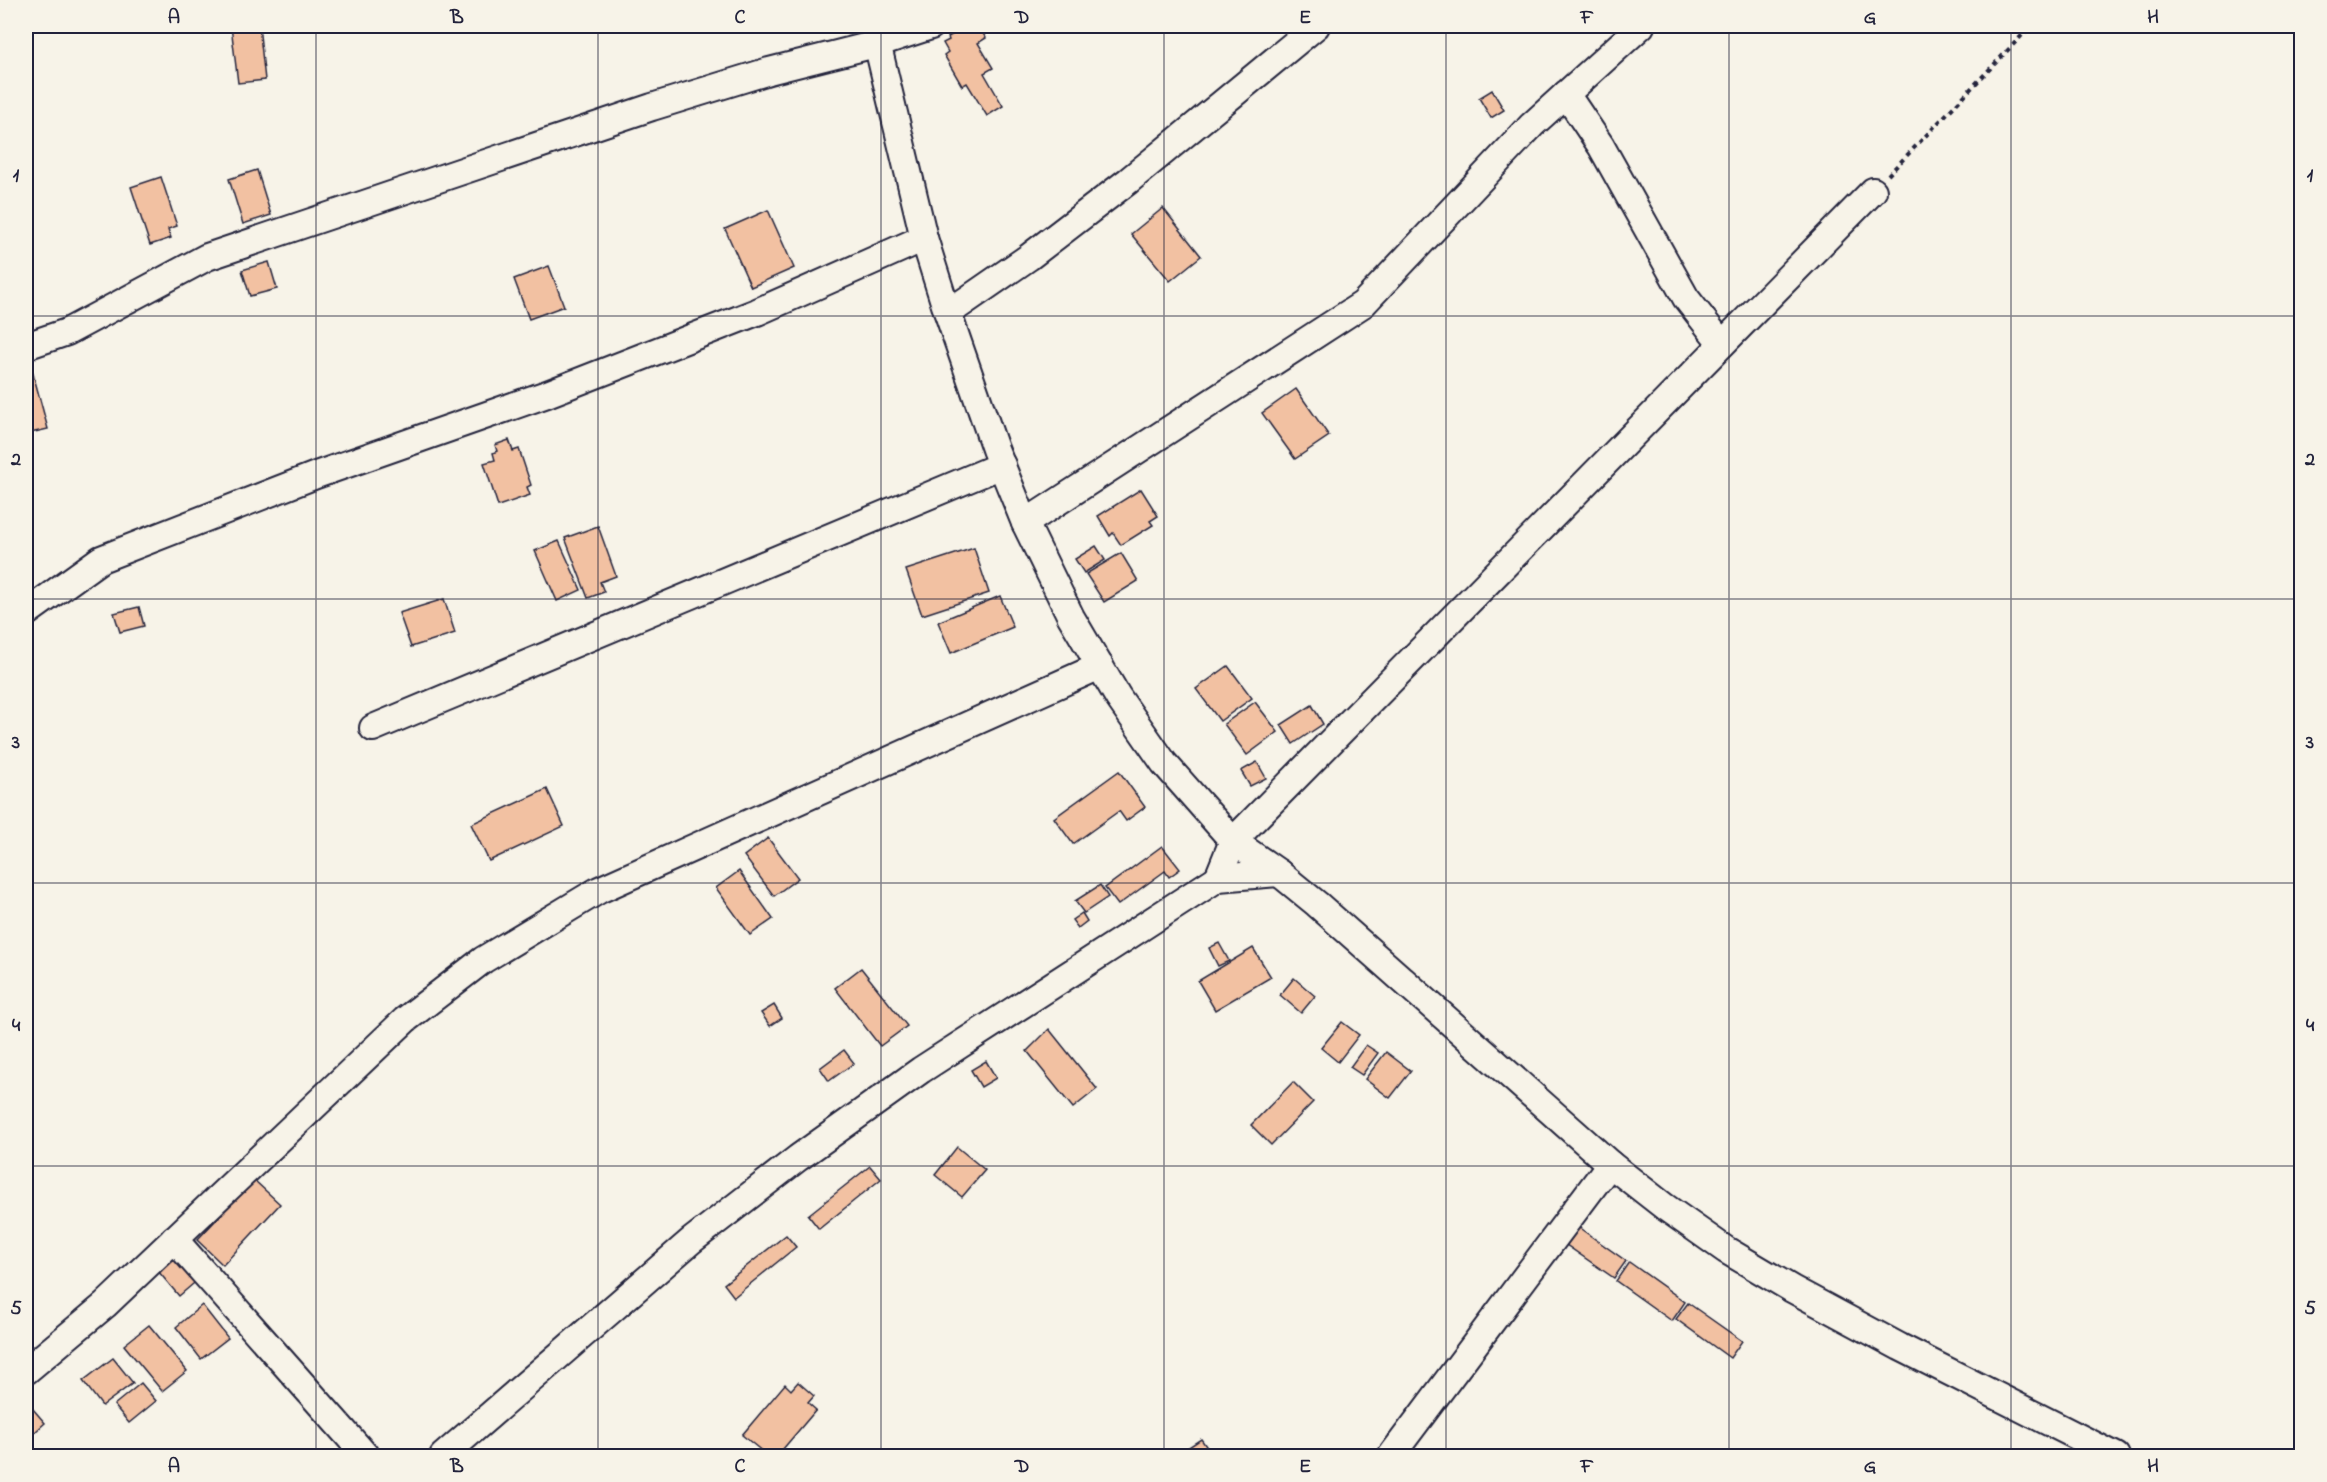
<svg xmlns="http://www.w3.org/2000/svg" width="2327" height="1482" font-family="'Indie Flower',sans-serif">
<rect width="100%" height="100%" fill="#f7f3e8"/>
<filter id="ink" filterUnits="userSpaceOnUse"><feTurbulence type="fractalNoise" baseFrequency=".0167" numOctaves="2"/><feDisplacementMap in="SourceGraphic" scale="12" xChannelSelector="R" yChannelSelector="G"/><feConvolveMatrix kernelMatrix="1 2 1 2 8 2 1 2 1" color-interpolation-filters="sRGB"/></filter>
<g filter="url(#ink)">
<!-- building -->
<g fill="#f2c1a2" stroke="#22223b" stroke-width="1.5">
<polygon points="231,26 259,26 265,80 238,83"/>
<polygon points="968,26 978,26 986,38 978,43 993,68 984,73 1003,106 987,116 967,83 962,86 944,55 948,52 943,43 949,40 948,37"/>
<polygon points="1492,90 1504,110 1491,118 1479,98"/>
<polygon points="257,170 271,215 243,224 229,179"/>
<polygon points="161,177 177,226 168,229 171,238 150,245 131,187"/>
<polygon points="1163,208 1201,256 1170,281 1131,234"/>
<polygon points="768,210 794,268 751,287 725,229"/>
<polygon points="269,262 277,289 250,296 242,270"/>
<polygon points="549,266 564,306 529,319 514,279"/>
<polygon points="26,355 28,355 48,429 26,434"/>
<polygon points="1296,389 1329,436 1295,459 1262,413"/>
<polygon points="509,440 513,451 519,449 531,485 527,487 530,495 498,506 484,463 495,460 493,453 497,451 495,445"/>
<polygon points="1141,489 1158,516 1150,521 1153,525 1121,545 1113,533 1110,536 1098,516"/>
<polygon points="598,526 616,576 600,582 604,592 588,598 565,538"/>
<polygon points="559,541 581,590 557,601 535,551"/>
<polygon points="1096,546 1105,560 1084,573 1075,559"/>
<polygon points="974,548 989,593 922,615 906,570"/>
<polygon points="1121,553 1138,581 1104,602 1086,574"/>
<polygon points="1000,596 1013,627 951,653 938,622"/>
<polygon points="444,599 455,633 411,647 399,613"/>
<polygon points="139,607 144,626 120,632 114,613"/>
<polygon points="1228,666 1252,698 1220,721 1196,689"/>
<polygon points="1255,702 1278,732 1247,755 1224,724"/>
<polygon points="1312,705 1323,724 1293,744 1281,725"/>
<polygon points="1257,762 1266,778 1250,786 1241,771"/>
<polygon points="1119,771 1145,807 1126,821 1119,811 1073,844 1054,818"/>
<polygon points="547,789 564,826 489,861 471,824"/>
<polygon points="768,838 798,878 774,896 744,856"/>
<polygon points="1162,846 1180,869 1169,877 1165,871 1118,905 1105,888"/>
<polygon points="739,871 773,919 750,935 716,888"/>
<polygon points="1100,885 1108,897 1084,913 1075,901"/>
<polygon points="1082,913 1087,921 1078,928 1072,920"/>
<polygon points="1219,943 1229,961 1218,966 1209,948"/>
<polygon points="1253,948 1271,977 1215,1010 1198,981"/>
<polygon points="861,968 907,1026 880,1046 835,988"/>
<polygon points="1294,978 1315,996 1301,1013 1280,995"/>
<polygon points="774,1005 782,1018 770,1026 761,1013"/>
<polygon points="1342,1022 1359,1035 1338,1062 1321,1048"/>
<polygon points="1049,1029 1097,1089 1073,1108 1027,1051"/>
<polygon points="1366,1045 1378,1053 1362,1075 1350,1067"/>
<polygon points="844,1050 854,1063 829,1081 820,1068"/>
<polygon points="1386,1052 1411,1071 1390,1098 1365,1079"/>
<polygon points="986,1061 996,1078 981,1087 971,1070"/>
<polygon points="1293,1082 1313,1102 1271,1145 1251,1125"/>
<polygon points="957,1147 985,1170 962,1197 935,1175"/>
<polygon points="870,1166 881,1179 819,1229 808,1215"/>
<polygon points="254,1180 280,1204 223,1265 197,1240"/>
<polygon points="1571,1222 1626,1261 1614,1278 1559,1240"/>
<polygon points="786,1235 796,1247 734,1297 724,1284"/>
<polygon points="178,1253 200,1278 179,1296 158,1271"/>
<polygon points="1629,1262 1685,1302 1672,1321 1616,1281"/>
<polygon points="1688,1303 1742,1341 1730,1358 1676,1319"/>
<polygon points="202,1305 228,1338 201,1359 176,1327"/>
<polygon points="149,1325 187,1371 162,1391 124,1345"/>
<polygon points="113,1358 133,1383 102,1406 83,1381"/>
<polygon points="798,1382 814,1396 808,1403 816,1410 777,1456 768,1456 742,1435 785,1384 791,1390"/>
<polygon points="141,1383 156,1401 129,1423 114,1405"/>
<polygon points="26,1401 45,1423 26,1440"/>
<polygon points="1201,1439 1213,1456 1175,1456"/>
</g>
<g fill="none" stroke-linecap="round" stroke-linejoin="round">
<defs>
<g id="minor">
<polyline points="873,26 924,238 945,305 995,449 1025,523 1071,617 1118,697 1164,763 1233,841 1279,873 1317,904 1610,1164 1665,1207 1726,1250 1792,1289 1900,1347 2116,1456"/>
<polyline points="1566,94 1601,146 1686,298 1722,344"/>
<polyline points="948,313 1029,257 1128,181 1316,26"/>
<polyline points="26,346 67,332 207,257 652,107 769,71 876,44 931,26"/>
<polyline points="1025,523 1363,304 1532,125 1641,26"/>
<polyline points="26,613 101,559 316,475 547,394 757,312 924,238"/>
<polyline points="373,728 1002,465"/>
<polyline points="1218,878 1233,841 1873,191"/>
<polyline points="174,1239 366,1456"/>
<polyline points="26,1371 105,1305 405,1020 483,960 599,890 1100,666"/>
<polyline points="443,1456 691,1241 798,1158 921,1070 1218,878 1279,873"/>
<polyline points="1391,1456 1610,1164"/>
</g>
</defs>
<!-- minor casing -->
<use href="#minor" stroke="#22223b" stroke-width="30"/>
<!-- path -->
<polyline stroke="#22223b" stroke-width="4" stroke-dasharray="4.5 4.5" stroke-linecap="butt" points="1888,175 2031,26"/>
<!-- minor -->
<use href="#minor" stroke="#f7f3e8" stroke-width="26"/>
</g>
</g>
<!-- grid -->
<path fill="none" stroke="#22223b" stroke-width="1.5" stroke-opacity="0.55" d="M316,26V1456M598,26V1456M881,26V1456M1164,26V1456M1446,26V1456M1729,26V1456M2011,26V1456M26,316H2302M26,599H2302M26,883H2302M26,1166H2302"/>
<!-- margin -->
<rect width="2327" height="1482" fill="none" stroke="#f7f3e8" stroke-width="66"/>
<rect x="33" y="33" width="2261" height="1416" fill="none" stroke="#22223b" stroke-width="2"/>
<g font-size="20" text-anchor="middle" font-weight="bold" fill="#22223b">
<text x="174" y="23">A</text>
<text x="457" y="23">B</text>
<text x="740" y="23">C</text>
<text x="1022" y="23">D</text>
<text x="1305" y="23">E</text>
<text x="1587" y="23">F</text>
<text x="1870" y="23">G</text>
<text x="2153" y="23">H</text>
<text x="16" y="181">1</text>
<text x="2310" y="181">1</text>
<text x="16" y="465">2</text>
<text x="2310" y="465">2</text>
<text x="16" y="748">3</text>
<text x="2310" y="748">3</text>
<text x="16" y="1031">4</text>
<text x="2310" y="1031">4</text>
<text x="16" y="1314">5</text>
<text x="2310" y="1314">5</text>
<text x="174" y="1472">A</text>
<text x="457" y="1472">B</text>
<text x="740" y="1472">C</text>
<text x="1022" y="1472">D</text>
<text x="1305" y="1472">E</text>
<text x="1587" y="1472">F</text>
<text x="1870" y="1472">G</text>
<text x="2153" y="1472">H</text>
</g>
</svg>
